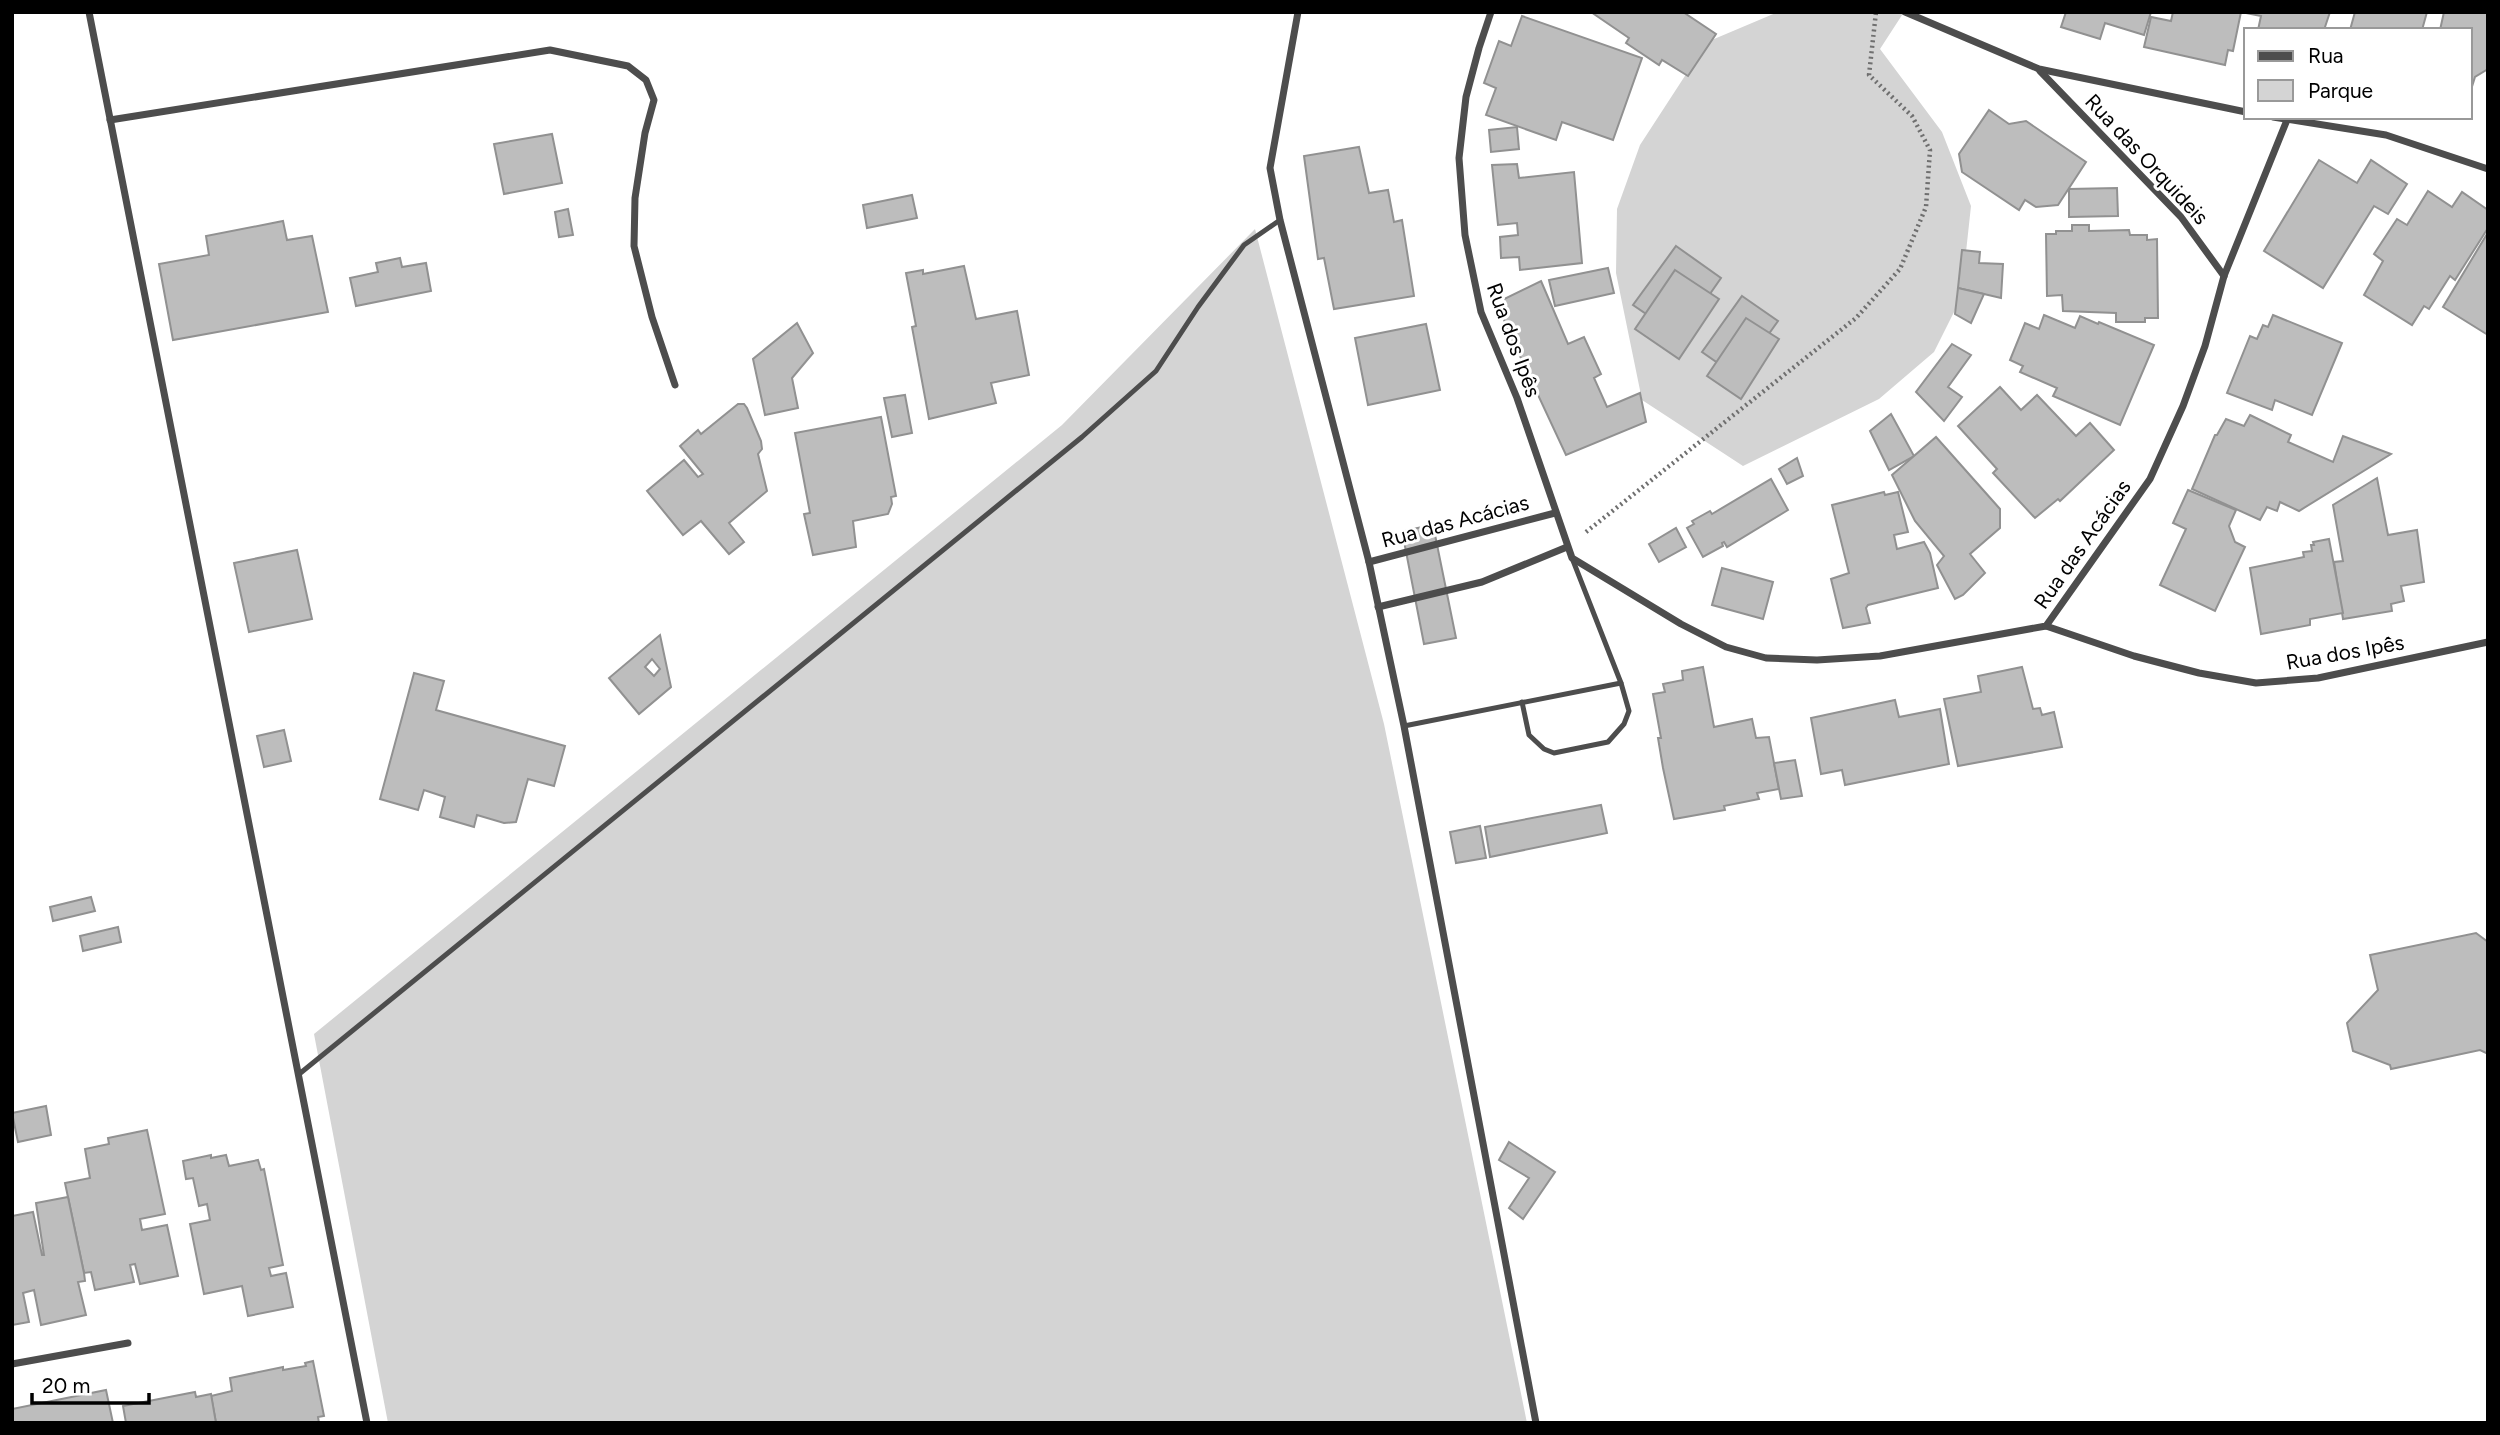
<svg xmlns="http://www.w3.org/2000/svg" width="2500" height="1435" font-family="Figtree,sans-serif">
<rect width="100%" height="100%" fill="#fff"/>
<!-- green -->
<g fill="#d4d4d4">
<polygon points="1778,12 1904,12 1880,49 1942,132 1971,206 1961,298 1934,352 1879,399 1743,466 1642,400 1616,273 1617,209 1640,145 1707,42"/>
<polygon points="1255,229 1384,724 1527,1423 388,1423 314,1034 1062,425"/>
</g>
<!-- building -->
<g fill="#bdbdbd" stroke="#919191" stroke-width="2" fill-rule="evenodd">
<polygon points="1591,12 1683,12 1716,34 1688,76 1662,60 1659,65 1626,43 1629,38"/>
<polygon points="2066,12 2151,12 2144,35 2105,23 2100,39 2061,27"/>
<polygon points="2173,12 2241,12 2233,51 2228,50 2225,65 2144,47 2151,17 2171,21"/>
<polygon points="2330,12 2324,30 2258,30 2261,16 2246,13"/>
<polygon points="2355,12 2427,12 2422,30 2350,30"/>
<polygon points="2444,12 2488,12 2488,69 2475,77 2470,93 2470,30 2440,30"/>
<polygon points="1522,16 1642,58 1613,140 1562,122 1556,140 1486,115 1496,88 1484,83 1499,41 1511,46"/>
<polygon points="1989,110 2009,124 2026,121 2086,162 2058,205 2036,207 2025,200 2019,210 1962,172 1959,154"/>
<polygon points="1517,127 1519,149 1491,152 1489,130"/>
<polygon points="552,134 562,183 504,194 494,144"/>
<polygon points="1359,147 1369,193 1388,190 1394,222 1402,220 1414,296 1334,309 1324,258 1318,259 1304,156"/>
<polygon points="2319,160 2357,183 2371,160 2407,184 2388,214 2374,206 2323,288 2264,251"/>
<polygon points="1517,164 1519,178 1574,172 1582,263 1520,270 1519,257 1501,258 1500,237 1518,235 1517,223 1498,225 1492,165"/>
<polygon points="2117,188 2118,216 2069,217 2069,189"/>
<polygon points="2428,191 2452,207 2462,192 2488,210 2488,228 2455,280 2450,276 2429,309 2424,306 2412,325 2364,295 2383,261 2374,254 2397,219 2407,225"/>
<polygon points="912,195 917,218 867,228 863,205"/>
<polygon points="568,209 573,235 559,237 555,212"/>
<polygon points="283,221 287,240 312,236 328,312 173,340 159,264 209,255 206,236"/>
<polygon points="2072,225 2089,225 2089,231 2129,230 2130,235 2147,235 2147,240 2157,239 2158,318 2145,318 2145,322 2116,322 2116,313 2063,311 2062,295 2047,296 2046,234 2056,234 2056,231 2072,231"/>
<polygon points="2487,234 2488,234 2488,335 2443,307"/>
<polygon points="1676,246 1721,278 1680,337 1633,305"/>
<polygon points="1962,250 1980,252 1979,263 2003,264 2001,298 1958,288"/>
<polygon points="400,258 402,267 426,263 431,291 356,306 350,278 378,272 376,263"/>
<polygon points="964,266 976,319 1017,311 1029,375 991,383 996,403 929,419 912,327 916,326 906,273 923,270 923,274"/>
<polygon points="1608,268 1614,293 1555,306 1549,280"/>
<polygon points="1675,270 1719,299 1679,359 1635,329"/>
<polygon points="1541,281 1568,344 1584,337 1601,374 1594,378 1607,407 1640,393 1646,422 1566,455 1505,324 1500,301"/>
<polygon points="1958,288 1984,294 1971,323 1955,314"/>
<polygon points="1742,296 1778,321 1738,377 1702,352"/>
<polygon points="2044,315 2075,328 2080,316 2098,324 2099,322 2154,345 2120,425 2053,396 2057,388 2020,372 2023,366 2010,360 2025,323 2039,329"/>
<polygon points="2273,315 2342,343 2312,415 2275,400 2272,410 2227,393 2250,336 2257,339 2263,325 2268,327"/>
<polygon points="1746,318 1779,339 1741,399 1707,376"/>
<polygon points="797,323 813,353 792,378 798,408 765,415 753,359"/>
<polygon points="1426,324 1440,390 1368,405 1355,338"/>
<polygon points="1952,344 1971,355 1948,387 1962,397 1944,421 1916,392"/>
<polygon points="2000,387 2021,410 2037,395 2076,436 2090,423 2114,450 2060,501 2058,499 2035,518 1993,473 1997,469 1958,426"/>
<polygon points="905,395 912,433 892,437 884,398"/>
<polygon points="738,404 744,404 747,408 761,441 762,449 758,454 767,491 729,523 744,542 729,554 701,521 683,535 647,491 684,460 698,477 703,474 680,446 698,430 701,434"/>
<polygon points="1891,414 1914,456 1889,470 1870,431"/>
<polygon points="2250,415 2291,435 2288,442 2333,462 2343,436 2391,454 2299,511 2280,502 2277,511 2267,507 2260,520 2192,489 2215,435 2217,435 2226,419 2244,426"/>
<polygon points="881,417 896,496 891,497 892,504 888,514 853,521 856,547 813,555 804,514 810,513 795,433"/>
<polygon points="1936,437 2000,509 2000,528 1970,554 1985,573 1963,595 1955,599 1937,565 1944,556 1915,521 1892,475"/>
<polygon points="1797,458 1803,476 1787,484 1779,469"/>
<polygon points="2377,478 2388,535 2417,530 2424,582 2401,586 2404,601 2391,604 2392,611 2343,619 2334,562 2343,561 2333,505"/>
<polygon points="1771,479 1788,510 1727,547 1724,542 1722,543 1723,546 1703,557 1687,528 1694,524 1692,521 1710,511 1712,514"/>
<polygon points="2188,490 2236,510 2229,526 2235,542 2245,547 2215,611 2160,585 2186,529 2173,523"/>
<polygon points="1884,492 1885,495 1898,492 1908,532 1894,535 1897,549 1924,542 1930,553 1938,588 1868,605 1866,608 1870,623 1843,628 1831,579 1849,573 1832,505"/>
<polygon points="1433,525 1456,638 1424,644 1402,531"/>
<polygon points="1676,528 1686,547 1659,562 1649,544"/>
<polygon points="2329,539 2343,613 2310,619 2310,625 2261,634 2250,568 2304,557 2303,552 2312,551 2311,545 2314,545 2313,542"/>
<polygon points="297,550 312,619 249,632 234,563"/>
<polygon points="1722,568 1773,582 1763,619 1712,605"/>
<path d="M660,635L671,687L639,714L609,678ZM652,659L660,669L654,676L645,667Z"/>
<polygon points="1703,667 1714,727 1752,719 1756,738 1769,737 1779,789 1757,793 1759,799 1724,806 1725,810 1674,819 1663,768 1658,738 1661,738 1653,694 1665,692 1663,684 1683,680 1682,671"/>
<polygon points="2022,667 2033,709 2040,708 2042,715 2054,712 2062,747 1958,766 1944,699 1981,692 1978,676"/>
<polygon points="414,673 444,681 436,710 565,746 554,786 528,779 516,822 504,823 477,815 474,827 440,817 445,797 424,790 418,810 380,799"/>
<polygon points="1895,700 1899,717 1940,709 1949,764 1845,785 1842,770 1821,774 1811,718"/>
<polygon points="284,730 291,761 264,767 257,736"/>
<polygon points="1795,760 1802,796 1781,799 1774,763"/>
<polygon points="1601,805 1607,833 1490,857 1485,827"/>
<polygon points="1480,826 1486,858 1456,863 1450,832"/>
<polygon points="91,897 95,911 53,921 50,907"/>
<polygon points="118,927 121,942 83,951 80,936"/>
<polygon points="2476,933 2488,942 2488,1054 2480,1050 2391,1069 2390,1065 2353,1051 2347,1023 2378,990 2370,955"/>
<polygon points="46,1106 51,1135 18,1142 12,1113"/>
<polygon points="147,1130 165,1214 140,1219 142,1230 167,1225 178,1276 140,1284 135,1264 130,1265 134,1282 95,1290 91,1272 84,1273 65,1183 90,1178 85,1149 109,1144 108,1138"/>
<polygon points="1509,1142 1555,1172 1523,1219 1509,1208 1529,1178 1499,1160"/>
<polygon points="211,1155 211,1158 226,1155 229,1166 258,1160 261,1170 264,1169 283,1265 269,1268 271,1276 286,1273 293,1307 248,1316 242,1286 204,1294 190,1224 210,1220 207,1204 199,1206 193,1178 186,1179 183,1161"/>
<polygon points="68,1197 84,1273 85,1281 78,1282 86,1315 41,1325 34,1290 23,1293 29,1322 12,1325 12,1216 33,1212 42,1255 44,1255 36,1203"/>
<polygon points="313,1361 324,1416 318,1417 319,1423 216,1423 211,1396 232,1391 230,1378 283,1367 283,1370 306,1366 305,1363"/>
<polygon points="106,1390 113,1423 12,1423 12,1409"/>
<polygon points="195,1392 196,1397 211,1394 216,1423 126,1423 123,1406"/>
</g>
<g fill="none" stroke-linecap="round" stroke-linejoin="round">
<!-- path -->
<polyline stroke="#6f6f6f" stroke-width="4.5" stroke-dasharray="2 3.5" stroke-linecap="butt" points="1586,532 1856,318 1900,269 1926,207 1930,150 1912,116 1869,75 1876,12"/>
<!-- lane -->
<g stroke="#4d4d4d" stroke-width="5">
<polyline points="1522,702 1529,735 1544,749 1554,753 1608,742 1624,724 1629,711 1621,683 1572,558"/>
<polyline points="1404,726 1621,683"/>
<polyline points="298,1075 1082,437 1156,371 1198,307 1244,245 1280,220"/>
</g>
<!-- street -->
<g stroke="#4d4d4d" stroke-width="7">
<polyline points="89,12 367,1423"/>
<polyline points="1298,12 1270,168 1280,220 1369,562 1404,726 1536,1423"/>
<polyline points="1491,12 1479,48 1466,97 1459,158 1465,235 1481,312 1517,398 1572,558 1681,624 1726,647 1766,658 1817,660 1880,656 2046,626 2150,479 2183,406 2205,346 2224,276 2287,120"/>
<polyline points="1905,12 2039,69 2246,112"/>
<polyline points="2040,71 2181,217 2224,276"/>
<polyline points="2273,117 2386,135 2488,169"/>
<polyline points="110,120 550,50 628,66 646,80 654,100 645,133 635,198 634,246 652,317 675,385"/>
<polyline points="1369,562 1555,513"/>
<polyline points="1378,607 1482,582 1567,547"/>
<polyline points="2046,626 2134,656 2199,673 2256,683 2318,678 2488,642"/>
<polyline points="12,1364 128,1343"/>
</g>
</g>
<g text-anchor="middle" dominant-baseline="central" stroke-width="6" stroke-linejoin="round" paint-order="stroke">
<!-- street labels -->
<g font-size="21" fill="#000" stroke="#fff">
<text transform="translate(2147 159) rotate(47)">Rua das Orquideis</text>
<text transform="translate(1514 340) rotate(70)">Rua dos Ipês</text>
<text transform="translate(1455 521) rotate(-15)">Rua das Acácias</text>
<text transform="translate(2082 544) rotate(-55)">Rua das Acácias</text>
<text transform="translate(2345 652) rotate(-10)">Rua dos Ipês</text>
</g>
</g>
<!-- border -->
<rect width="2500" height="1435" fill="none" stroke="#000000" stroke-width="28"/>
<!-- legend -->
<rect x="2244" y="28" width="228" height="91" fill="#ffffff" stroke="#999999" stroke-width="2"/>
<rect x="2258" y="51" width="35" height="10" fill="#4d4d4d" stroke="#999999" stroke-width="2"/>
<text x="2308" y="63" font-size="21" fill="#000000">Rua</text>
<rect x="2258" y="80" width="35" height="21" fill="#d4d4d4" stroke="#999999" stroke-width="2"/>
<text x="2308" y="98" font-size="21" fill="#000000">Parque</text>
<!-- scale -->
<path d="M32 1393v10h117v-10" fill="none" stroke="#000000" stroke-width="3.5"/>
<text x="42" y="1393" font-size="21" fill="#000000" stroke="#ffffff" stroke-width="5" paint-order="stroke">20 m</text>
</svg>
